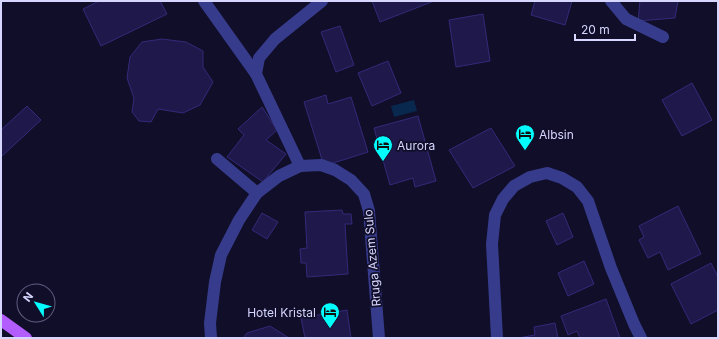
<svg xmlns="http://www.w3.org/2000/svg" width="719" height="339" font-family="Inter,sans-serif">
<rect width="100%" height="100%" fill="#100e29"/>
<!-- water -->
<polygon fill="#09284d" points="414,100 417,111 394,117 391,106"/>
<!-- building -->
<g fill="#1f194b" stroke="#322a79">
<polygon points="99,1 160,1 167,14 101,46 83,9"/>
<polygon points="372,1 434,1 380,22"/>
<polygon points="535,1 572,1 565,25 531,15"/>
<polygon points="640,1 678,1 675,18 638,21"/>
<polygon points="483,14 490,61 456,67 449,20"/>
<polygon points="340,26 354,65 336,72 321,32"/>
<polygon points="162,39 186,42 203,51 203,67 213,82 200,105 183,113 158,109 151,122 139,121 132,112 134,98 127,78 130,57 142,42"/>
<polygon points="388,61 401,93 372,106 358,73"/>
<polygon points="692,83 712,120 682,136 662,100"/>
<polygon points="326,95 328,104 351,97 368,152 324,166 304,102"/>
<polygon points="27,106 41,120 1,157 1,130"/>
<polygon points="262,107 277,130 266,140 286,154 263,182 227,157 244,135 238,129"/>
<polygon points="418,116 436,181 415,187 413,178 390,185 374,128"/>
<polygon points="491,128 515,166 473,188 449,150"/>
<polygon points="678,206 701,254 668,270 660,252 648,258 639,240 644,237 639,226"/>
<polygon points="342,210 343,214 351,214 352,224 345,224 348,274 307,277 306,263 301,263 300,249 307,248 305,212"/>
<polygon points="262,213 278,222 267,239 252,230"/>
<polygon points="563,213 573,237 557,245 546,221"/>
<polygon points="584,261 594,284 568,296 558,273"/>
<polygon points="711,263 718,277 718,310 691,324 671,284"/>
<polygon points="606,299 620,338 580,338 577,331 568,335 561,316"/>
<polygon points="347,310 351,338 305,338 301,318"/>
<polygon points="555,323 558,338 518,338 535,335 534,327"/>
<polygon points="270,326 289,338 243,338 247,333"/>
</g>
<g fill="none" stroke-linecap="round" stroke-linejoin="round">
<!-- minor -->
<g stroke="#373b8b" stroke-width="12">
<polyline points="204,1 256,74"/>
<polyline points="611,1 626,19 663,37"/>
<polyline points="217,159 257,193"/>
<polyline points="300,166 256,74 259,58 275,39 322,1"/>
<polyline points="211,338 210,323 215,282 221,255 239,220 257,193 279,176 300,166 321,165 335,170 351,180 364,194 369,211 379,338"/>
<polyline points="497,338 492,244 495,215 503,199 514,186 530,177 547,173 562,178 577,187 588,201 611,268 634,324 641,338"/>
</g>
<!-- major -->
<polyline stroke="#b35dff" stroke-width="12" points="1,320 26,338"/>
</g>
<!-- icons -->
<defs>
<symbol id="hotel-pin" viewBox="-11 -11 22 30"><path d="M0 17L-7.5 6A9.5 9.5 0 1 1 7.5 6Z" fill="#02fdff" stroke="#100e29"/><path d="M-6-4.5h1.5V1H6V5H4.5V3h-9V5H-6ZM-4 0a1.8 1.8 0 1 1 3.6 0ZM.5 0V-2.5h3Q6-2.5 6 0Z" fill="#111"/></symbol>
</defs>
<g fill-rule="evenodd">
<use href="#hotel-pin" x="514" y="123" width="22" height="30"/>
<use href="#hotel-pin" x="372" y="134" width="22" height="30"/>
<use href="#hotel-pin" x="319" y="301" width="22" height="30"/>
</g>
<g text-anchor="middle" dominant-baseline="central" stroke-width="3.5" stroke-linejoin="round" paint-order="stroke">
<!-- poi labels -->
<g font-size="12" fill="#d7d6ff" stroke="#100e29" text-anchor="start">
<text x="539" y="134">Albsin</text>
<text x="397" y="145">Aurora</text>
<text x="316" y="312" text-anchor="end">Hotel Kristal</text>
</g>
<!-- street labels -->
<g font-size="12" fill="#d7d6ff" stroke="#100e29">
<text transform="translate(372 258) rotate(-95)">Rruga Azem Sulo</text>
</g>
</g>
<!-- border -->
<rect width="719" height="339" fill="none" stroke="#d7d6ff" stroke-width="4"/>
<!-- north arrow -->
<g transform="translate(36 303) rotate(307)"><circle r="19" fill="#100e29" stroke="#605e7f"/>
<path d="M0-3L7 15L0 10L-7 15Z" fill="#02fdff"/>
<text y="-6" font-size="11" font-weight="bold" text-anchor="middle" fill="#d7d6ff">N</text>
</g>
<!-- scale -->
<path d="M575 34v6h60v-6" fill="none" stroke="#d7d6ff" stroke-width="2"/>
<text x="581" y="34" font-size="12" fill="#d7d6ff" stroke="#100e29" stroke-width="3" paint-order="stroke">20 m</text>
</svg>
